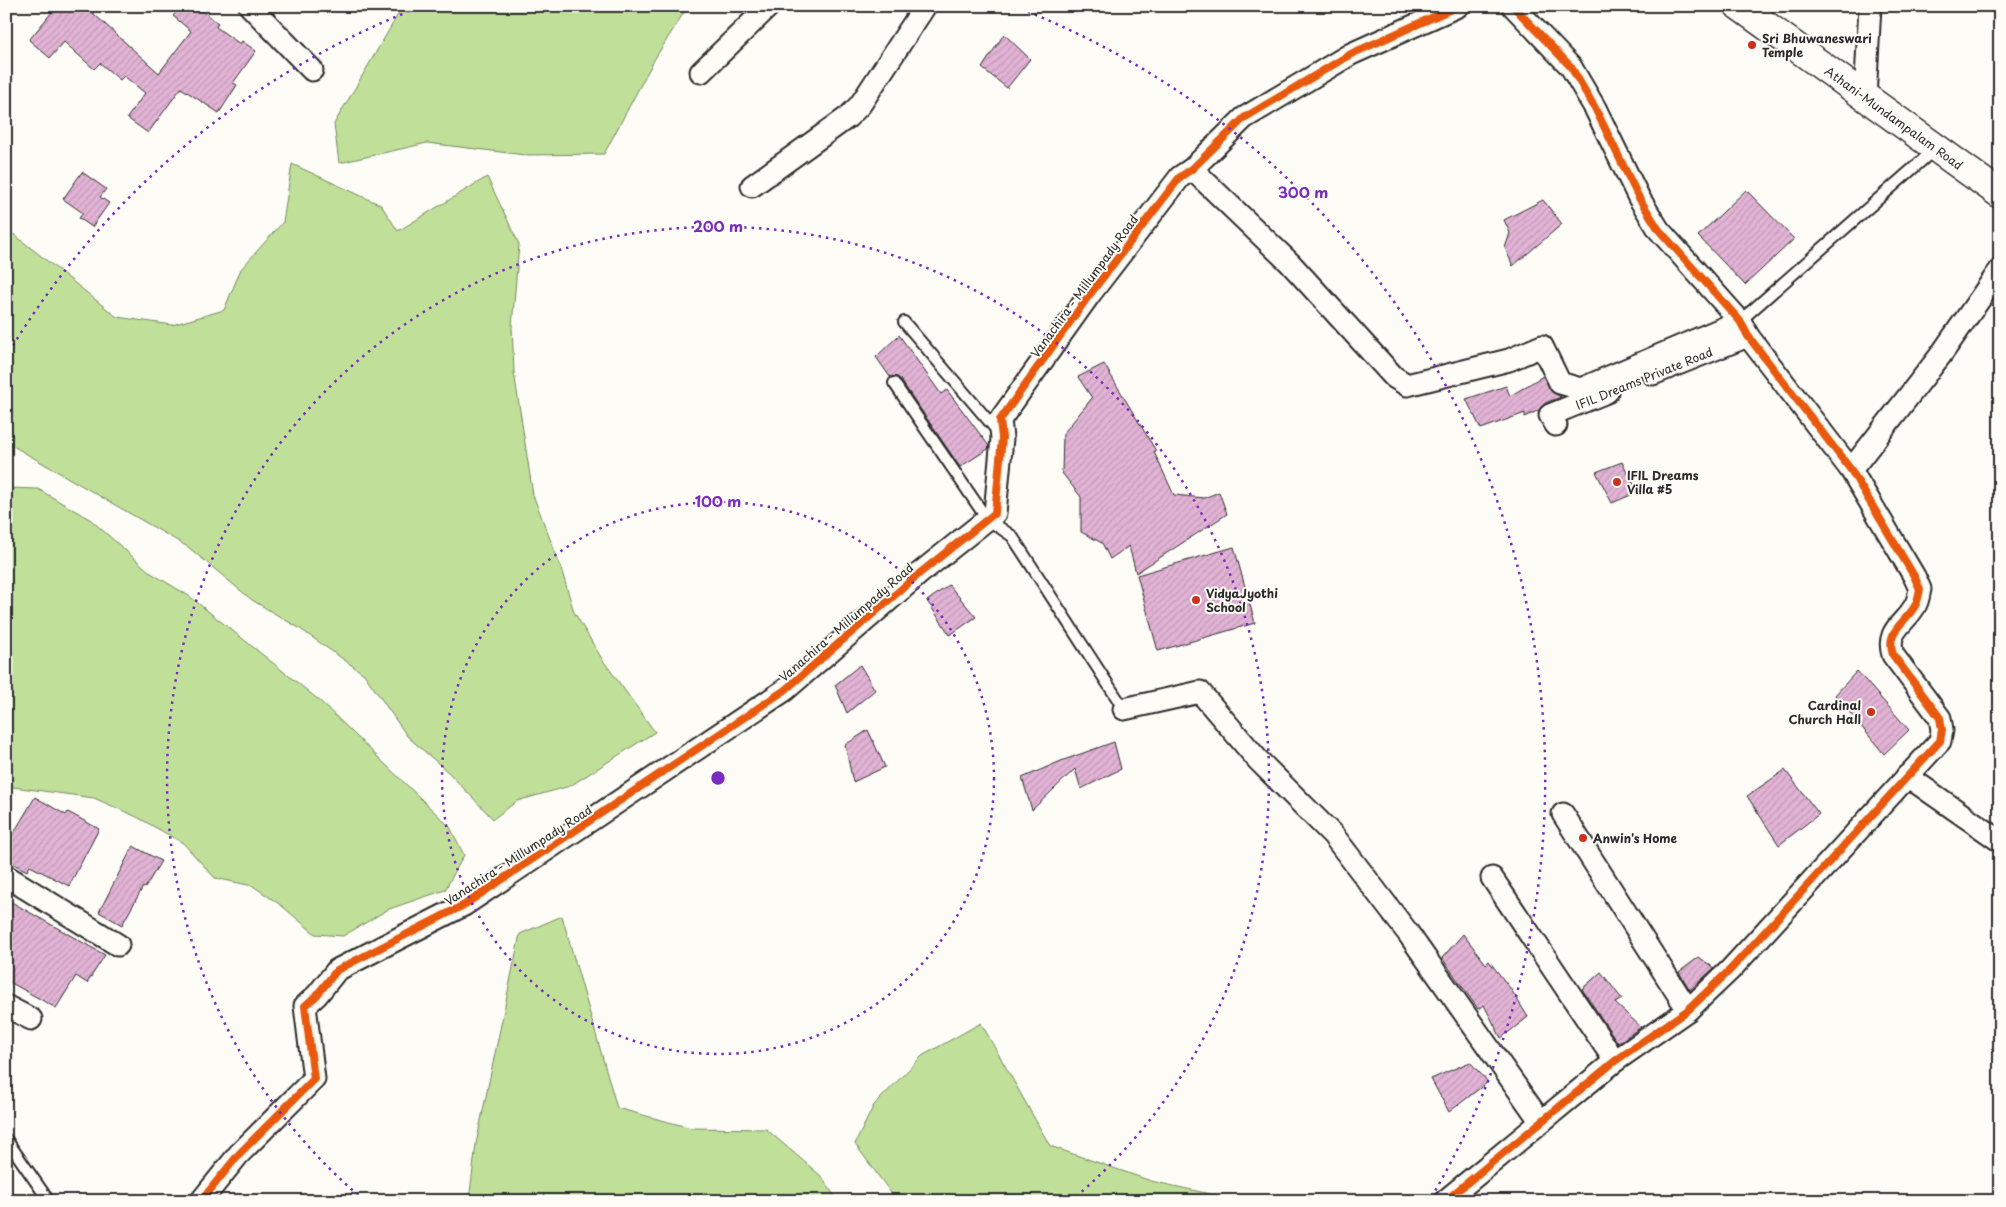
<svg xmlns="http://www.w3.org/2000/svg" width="2006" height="1207" font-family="'Playpen Sans',sans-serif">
<defs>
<pattern id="building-hatch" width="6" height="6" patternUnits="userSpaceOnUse" patternTransform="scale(1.25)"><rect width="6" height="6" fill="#e2b3d5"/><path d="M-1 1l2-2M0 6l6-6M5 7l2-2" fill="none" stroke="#c29ab7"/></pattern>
</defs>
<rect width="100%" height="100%" fill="#fdfcf7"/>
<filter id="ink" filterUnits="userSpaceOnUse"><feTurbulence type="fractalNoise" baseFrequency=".02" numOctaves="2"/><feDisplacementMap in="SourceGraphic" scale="10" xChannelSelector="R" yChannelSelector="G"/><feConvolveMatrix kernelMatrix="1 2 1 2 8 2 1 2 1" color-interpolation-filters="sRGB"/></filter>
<g filter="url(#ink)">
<!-- grass -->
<g fill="#c0e099" stroke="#768662">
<polygon points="403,6 688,6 654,60 604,154 525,155 427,143 339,163 334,124"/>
<polygon points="292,164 381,205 398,231 487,177 519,244 512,326 514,372 533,495 560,565 574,612 602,659 655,732 570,786 517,801 493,819 449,773 407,736 364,674 299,628 252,600 188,547 6,442 6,228 117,317 172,325 224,310 241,269 283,222"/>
<polygon points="6,488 38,489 91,520 151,573 189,596 258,651 320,701 450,827 464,855 445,890 389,909 343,936 315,934 282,906 253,886 215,878 183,843 137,817 94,798 6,786"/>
<polygon points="562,916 617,1108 691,1128 766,1129 821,1176 838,1201 469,1201 476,1144 520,934"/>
<polygon points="981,1023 1050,1146 1151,1181 1242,1201 897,1201 855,1144 874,1105 922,1056"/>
</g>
<!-- building -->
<g fill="url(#building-hatch)" stroke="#2b2b2b">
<polygon points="57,6 85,6 159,73 191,31 173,16 182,6 196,6 218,23 216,27 240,44 242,41 256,51 233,83 237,85 219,113 181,88 148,133 127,118 145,93 124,76 120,80 100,63 94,69 64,42 50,58 29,40"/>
<polygon points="1004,34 1030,59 1007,88 982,68"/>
<polygon points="82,172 106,189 100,197 109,203 92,227 79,218 83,213 63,199"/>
<polygon points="1746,190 1794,239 1745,285 1698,236"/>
<polygon points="1543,200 1562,224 1513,266 1505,248 1510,233 1504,220"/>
<polygon points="899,335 941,394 947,390 989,446 988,449 960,467 900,379 897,377 890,377 876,357"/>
<polygon points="1104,364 1156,451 1154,452 1174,495 1204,498 1219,492 1227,514 1136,573 1129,546 1110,559 1102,543 1081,532 1081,497 1062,473 1063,434 1092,398 1078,377"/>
<polygon points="1543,376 1552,392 1561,397 1545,403 1539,410 1525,417 1525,413 1481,429 1466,399 1506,386 1510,396"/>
<polygon points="1622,462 1638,492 1612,503 1596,472"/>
<polygon points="1234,547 1255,623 1158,651 1137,575"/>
<polygon points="949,585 976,617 950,635 927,601"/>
<polygon points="860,665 875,690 847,713 835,685"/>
<polygon points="1857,671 1909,730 1884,754 1835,695"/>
<polygon points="868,730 885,767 853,782 845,745"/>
<polygon points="1114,742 1121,769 1081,789 1075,769 1032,810 1022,778 1061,761"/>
<polygon points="1785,770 1819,814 1779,845 1747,796"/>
<polygon points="35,797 66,815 68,812 99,829 69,886 30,866 27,871 6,860 6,846"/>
<polygon points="133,846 161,861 145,888 143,887 122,925 99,912"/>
<polygon points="6,899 105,955 87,983 76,976 56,1008 6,980"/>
<polygon points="1463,934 1486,964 1489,961 1510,988 1528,1017 1501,1038 1484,1005 1478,1009 1442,958"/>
<polygon points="1699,957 1714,968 1690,990 1679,972"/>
<polygon points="1601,972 1622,999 1615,1003 1641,1027 1618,1043 1582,989"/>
<polygon points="1470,1062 1488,1082 1449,1112 1431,1079"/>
</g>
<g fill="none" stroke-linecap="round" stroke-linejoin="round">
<defs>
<g id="lane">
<polyline points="1740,321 1935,149"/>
<polyline points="904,322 999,433"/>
<polyline points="894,383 987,519 1012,536 1124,709"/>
<polyline points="6,1139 49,1201"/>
</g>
<g id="street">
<polyline points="250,6 312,70"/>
<polyline points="701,72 769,6"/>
<polyline points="1865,98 1870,6"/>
<polyline points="1192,169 1290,263 1394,377 1407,385 1509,360 1542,346 1560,383 1581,389 1740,321"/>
<polyline points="752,186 848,117 860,105 925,6"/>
<polyline points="1653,374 1748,336"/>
<polyline points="1556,425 1550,415 1607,392"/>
<polyline points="1851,470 1940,356 2000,270"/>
<polyline points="1124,709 1200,692 1258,760 1333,835 1408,933 1541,1122"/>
<polyline points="1907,776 2000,841"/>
<polyline points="1563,814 1688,1010"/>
<polyline points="6,876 118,945"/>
<polyline points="1492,878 1615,1061"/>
<polyline points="6,1006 31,1019"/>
<polyline points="201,1201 239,1154 314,1079 305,1006 317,995 337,970 464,905 785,690 920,573 995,513 1002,438 1000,420 1090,294 1180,177 1192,169 1244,118 1351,54 1458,6"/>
<path d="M1445,1201L1615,1061L1688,1010L1730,970L1940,741L1942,730L1940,718L1893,655C1885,629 1906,624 1916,604C1918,600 1919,594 1920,589L1914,576L1851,470L1748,336L1740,321L1659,230L1639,198L1595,108L1571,67L1513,6"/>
</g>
<g id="secondary">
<path id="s1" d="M1739,6L2000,194"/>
</g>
</defs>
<!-- lane casing -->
<use href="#lane" stroke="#2b2b2b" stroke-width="14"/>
<!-- street casing -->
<use href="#street" stroke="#2b2b2b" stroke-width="25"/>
<!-- secondary casing -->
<use href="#secondary" stroke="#2b2b2b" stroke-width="31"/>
<!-- lane -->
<use href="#lane" stroke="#fdfcf7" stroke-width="10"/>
<!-- street -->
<use href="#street" stroke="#fdfcf7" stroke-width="21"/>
<!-- secondary -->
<use href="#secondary" stroke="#fdfcf7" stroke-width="28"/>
<defs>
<g id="cycleway">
<polyline points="201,1201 239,1154 314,1079 305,1006 317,995 337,970 464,905 785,690 920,573 995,513 1002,438 1000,420 1090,294 1180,177 1192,169 1244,118 1351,54 1458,6"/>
<path d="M1445,1201L1615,1061L1688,1010L1730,970L1940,741L1942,730L1940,718L1893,655C1885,629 1906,624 1916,604C1918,600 1919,594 1920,589L1914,576L1851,470L1748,336L1740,321L1659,230L1639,198L1595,108L1571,67L1513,6"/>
</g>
</defs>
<!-- cycleway casing -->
<use href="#cycleway" stroke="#fdfcf7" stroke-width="11"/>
<!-- cycleway -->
<use href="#cycleway" stroke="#e8590c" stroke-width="8"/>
</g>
</g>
<!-- distance rings -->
<g fill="none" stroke="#7b2cbf" stroke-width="2.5" stroke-dasharray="2.5 5">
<circle cx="718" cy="778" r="276"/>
<path d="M364 1200A551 551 0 1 1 1072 1200"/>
<path d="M9 352A827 827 0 0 1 415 9M1021 9A827 827 0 0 1 1431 1198"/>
</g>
<!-- markers -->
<g fill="#c8321e" stroke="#fdfcf7" stroke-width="2">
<circle cx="1752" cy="45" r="5"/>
<circle cx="1617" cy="482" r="5"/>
<circle cx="1196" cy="600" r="5"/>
<circle cx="1871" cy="712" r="5"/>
<circle cx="1583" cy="838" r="5"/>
</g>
<g text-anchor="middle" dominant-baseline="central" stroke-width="4" stroke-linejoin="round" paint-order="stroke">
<!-- poi labels -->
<g font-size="12" font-weight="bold" fill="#2b2b2b" stroke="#fdfcf7" text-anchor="start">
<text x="1762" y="38">Sri Bhuwaneswari<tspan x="1762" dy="14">Temple</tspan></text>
<text x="1627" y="475">IFIL Dreams<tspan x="1627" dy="14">Villa #5</tspan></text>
<text x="1206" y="593">VidyaJyothi<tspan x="1206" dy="14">School</tspan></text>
<text x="1861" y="705" text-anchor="end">Cardinal<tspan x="1861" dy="14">Church Hall</tspan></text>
<text x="1593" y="838">Anwin's Home</text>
</g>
<!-- street labels -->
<g font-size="12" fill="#2b2b2b" stroke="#fdfcf7">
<text stroke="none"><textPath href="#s1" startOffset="191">Athani-Mundampalam Road</textPath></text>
<text transform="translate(1084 286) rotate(-54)">Vanachira - Millumpady Road</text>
<text transform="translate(1644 378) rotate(-22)">IFIL Dreams Private Road</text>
<text transform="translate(846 622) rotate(-41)">Vanachira - Millumpady Road</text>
<text transform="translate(518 855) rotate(-33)">Vanachira - Millumpady Road</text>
</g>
</g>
<circle cx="718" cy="778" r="8" fill="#7b2cbf" stroke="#fdfcf7" stroke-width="2.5"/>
<g font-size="15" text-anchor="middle" font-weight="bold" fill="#7b2cbf" stroke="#fdfcf7" stroke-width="4" stroke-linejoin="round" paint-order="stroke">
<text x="1303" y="198">300 m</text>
<text x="718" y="232">200 m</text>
<text x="718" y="507">100 m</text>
</g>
<!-- margin -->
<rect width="2006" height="1207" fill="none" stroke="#fdfcf7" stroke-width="25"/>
<rect x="12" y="12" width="1981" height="1182" fill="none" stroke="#2b2b2b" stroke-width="2" filter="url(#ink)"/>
</svg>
